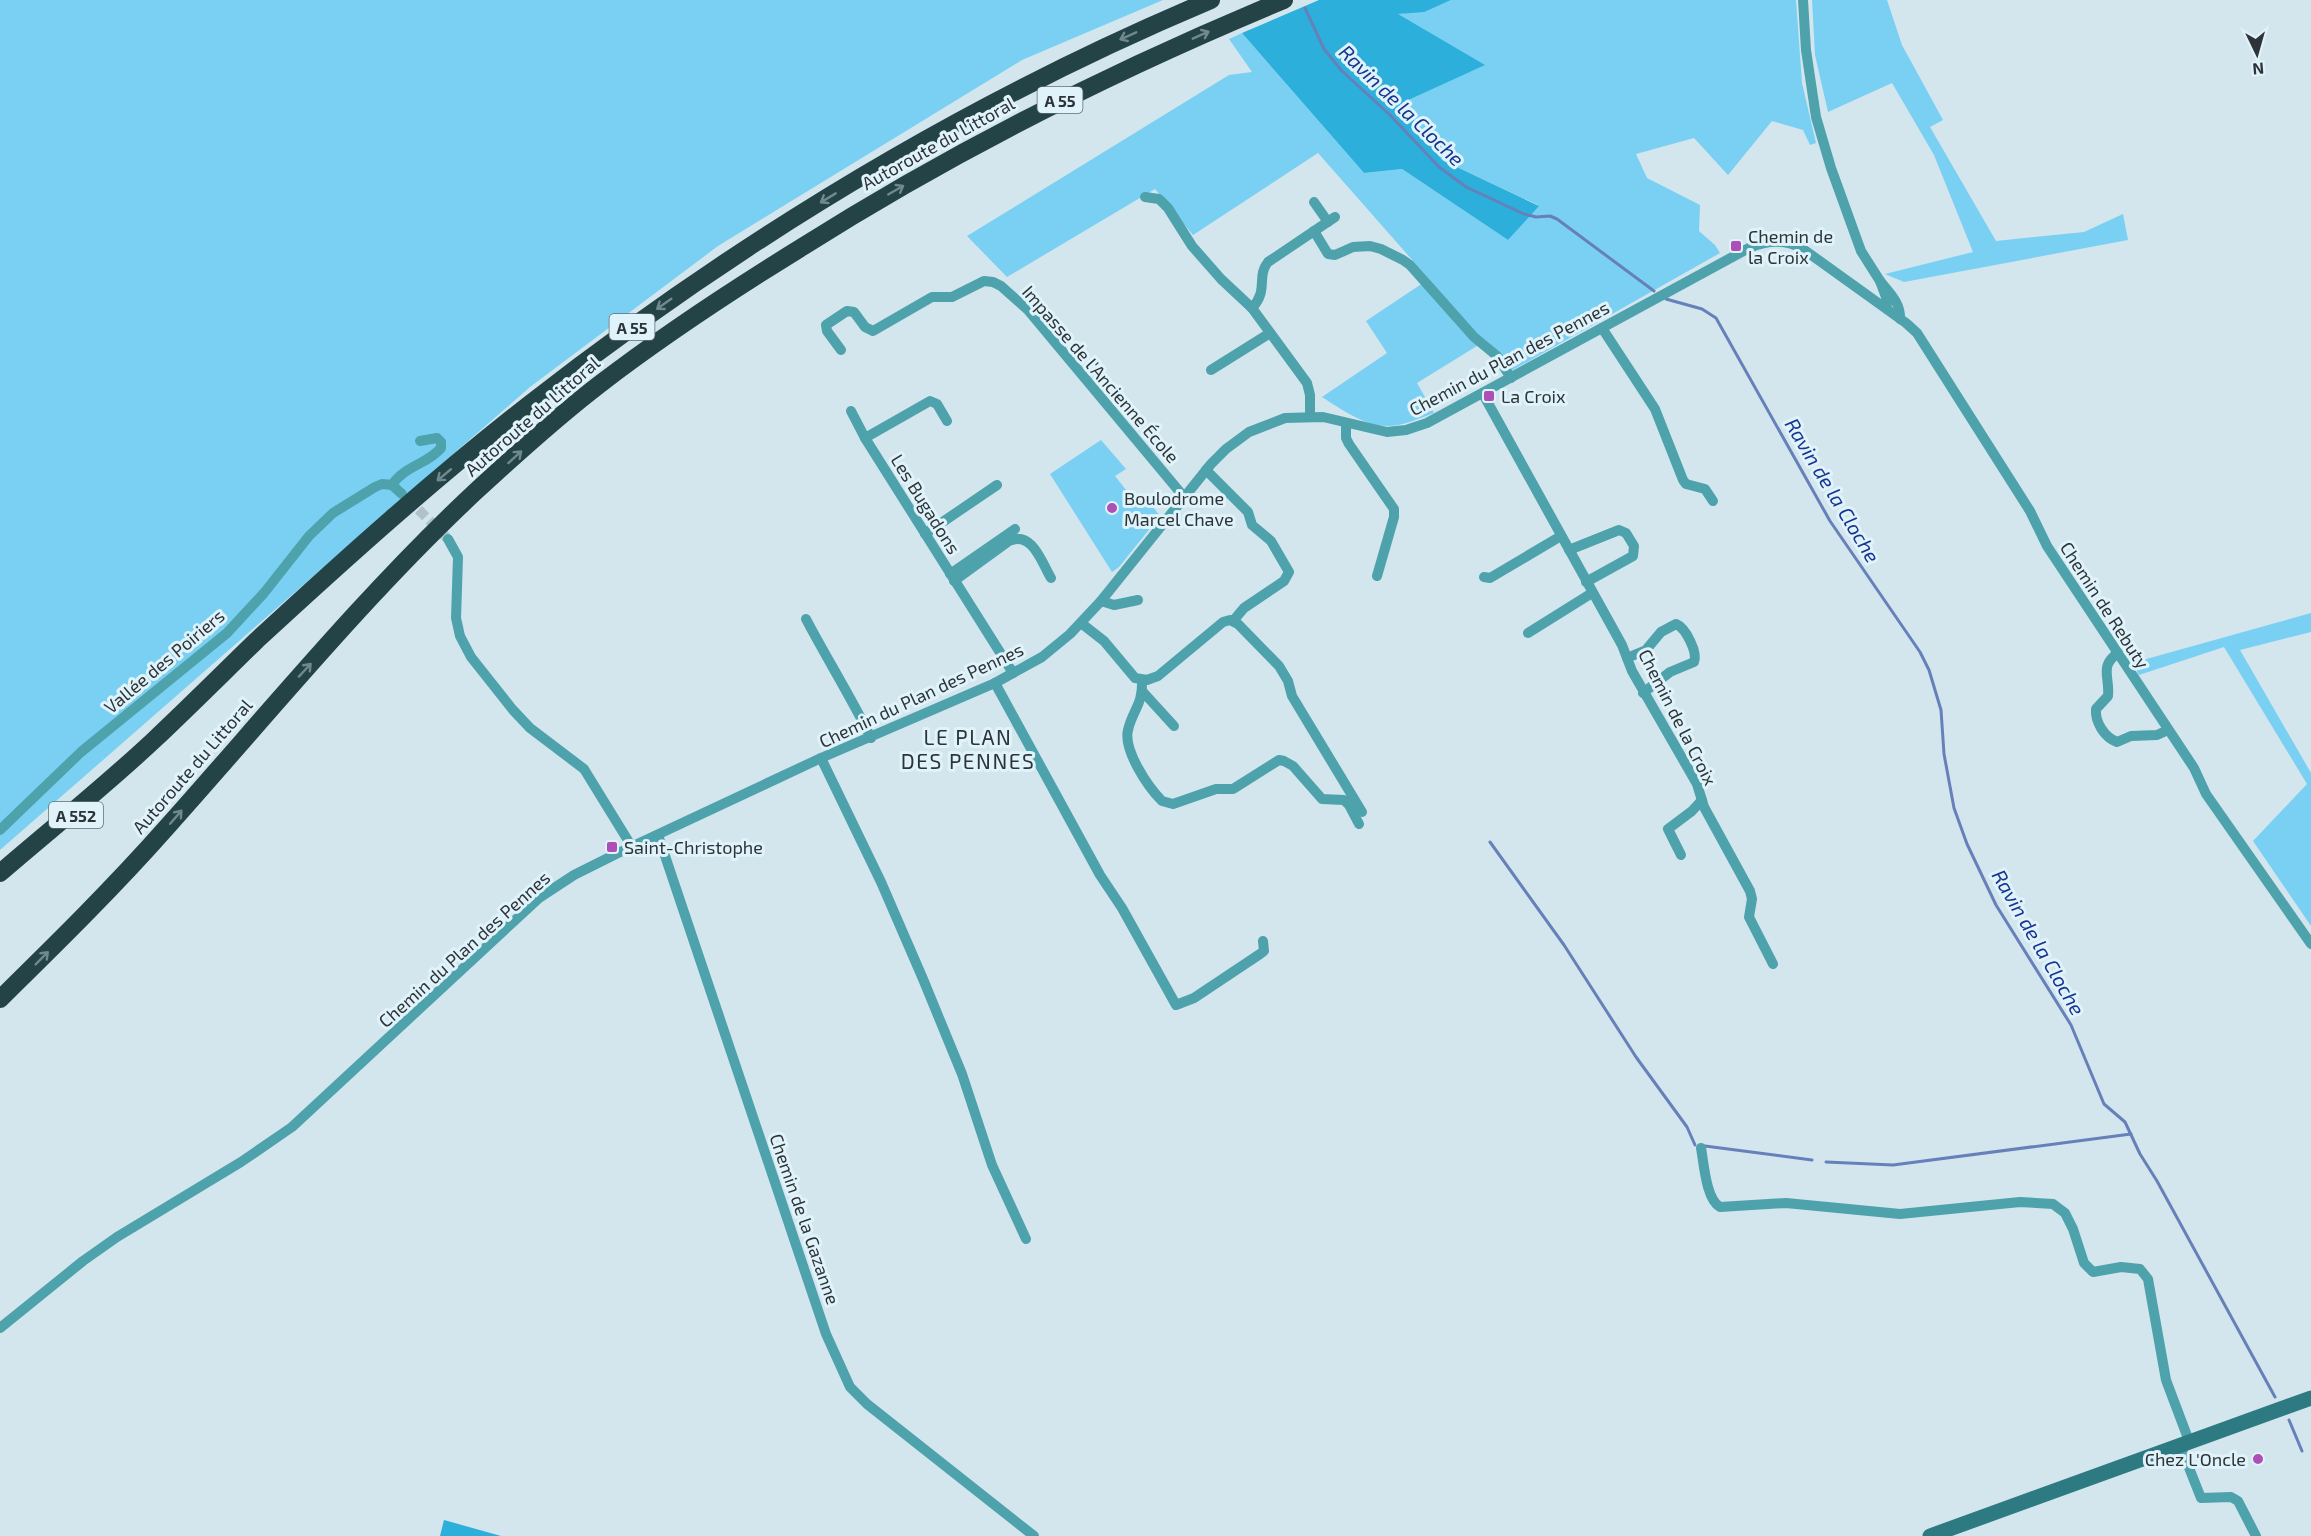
<svg xmlns="http://www.w3.org/2000/svg" width="2311" height="1536" font-family="'Exo 2',sans-serif">
<rect width="100%" height="100%" fill="#d3e5ed"/>
<!-- green -->
<g fill="#7ad0f2">
<polygon points="0,0 1163,0 1022,60 718,246 530,387 0,850"/>
<path d="M1451,0H1796L1802,83L1816,143L1810,145L1803,130L1772,121L1728,175L1694,138L1636,154L1647,178L1700,205L1699,231L1715,245L1720,253L1511,371L1485,341L1417,383L1434,413C1420,418 1403,426 1388,426C1364,426 1341,409 1322,397L1387,353L1366,321L1429,279L1318,153L1193,235L1155,189L1007,277L967,236L1229,75L1252,72L1229,39L1242,33L1364,173L1402,169L1508,240L1538,205L1442,160L1402,103L1484,65L1397,14L1424,11Z"/>
<polygon points="1812,0 1887,0 1902,45 1943,120 1930,127 1996,241 2084,232 2123,214 2128,240 1904,282 1885,274 1973,252 1934,155 1892,83 1828,112 1815,55"/>
<polygon points="1101,440 1126,469 1115,476 1138,505 1147,499 1160,516 1119,567 1112,572 1050,474"/>
<polygon points="2311,613 2311,632 2240,650 2311,773 2311,926 2253,841 2307,784 2224,647 2139,675 2132,663"/>
</g>
<!-- forest -->
<g fill="#2cafda">
<polygon points="1319,0 1451,0 1424,12 1398,14 1485,65 1402,103 1442,160 1539,206 1508,240 1402,169 1364,173 1242,33"/>
<polygon points="444,1520 501,1536 440,1536"/>
</g>
<g fill="none" stroke-linecap="round" stroke-linejoin="round">
<!-- stream -->
<g stroke="#6681ba" stroke-width="3">
<polyline points="1305,8 1324,49 1342,71 1390,115 1439,167 1466,187 1524,214 1536,217 1550,216 1557,219 1654,291"/>
<polyline points="1666,299 1702,309 1716,318 1830,521 1920,652 1929,670 1941,710 1944,754 1954,808 1967,844 1996,905 2071,1025 2104,1104 2125,1122 2140,1154 2157,1181 2275,1397"/>
<polyline points="1490,842 1564,945 1636,1057 1687,1127 1695,1145"/>
<polyline points="1705,1146 1812,1160"/>
<polyline points="1826,1162 1893,1165 2131,1134"/>
<polyline points="2289,1420 2302,1451"/>
</g>
<!-- minor-tunnel -->
<polyline stroke="#b2c2c9" stroke-width="10" stroke-dasharray="10 5" stroke-linecap="butt" points="408,499 448,539"/>
<!-- minor -->
<g stroke="#4da2ac" stroke-width="10">
<polyline points="1803,0 1806,50 1816,117 1831,168 1861,251 1880,281"/>
<polyline points="1145,197 1159,199 1168,208 1192,246 1221,279 1252,308 1307,383 1310,395 1310,416"/>
<polyline points="1314,202 1328,222"/>
<polyline points="1314,231 1328,254 1335,255 1353,247 1370,246 1381,249 1403,260 1410,265 1474,337 1497,356 1511,378"/>
<path d="M1252,308C1269,290 1256,277 1268,262L1335,217"/>
<path d="M1887,309L1886,297L1880,281C1889,292 1901,303 1900,319"/>
<polyline points="1602,328 1655,409 1683,480 1686,484 1705,489 1713,501"/>
<polyline points="841,350 827,331 826,325 847,311 854,312 865,327 873,331 932,297 952,297 984,281 993,282 1001,286 1028,310 1184,497"/>
<polyline points="1211,370 1270,333"/>
<polyline points="1483,394 1622,645 1632,671 1697,784 1704,807 1750,891 1752,899 1749,917 1773,964"/>
<polyline points="851,411 865,438"/>
<polyline points="947,421 937,404 930,401 865,438 1013,673"/>
<polyline points="1346,423 1346,438 1349,444 1394,509 1394,517 1377,576"/>
<polyline points="1206,470 1248,512 1252,525 1271,541 1289,572 1284,581 1244,608 1233,621"/>
<path d="M392,485C404,466 428,464 441,448V442L437,438L420,441"/>
<polyline points="925,534 997,485"/>
<polyline points="448,539 458,557 456,618 460,636 471,657 513,710 530,728 584,769 632,847"/>
<polyline points="1569,550 1619,530 1626,533 1634,546 1633,556 1586,582"/>
<polyline points="950,574 1015,529"/>
<polyline points="1484,577 1490,578 1561,536"/>
<path d="M954,581L1009,541C1032,530 1042,563 1051,578"/>
<polyline points="1101,601 1114,605 1138,600"/>
<path d="M806,619C827,659 851,697 871,738"/>
<polyline points="1081,623 1104,641 1135,678 1147,680 1158,676 1223,622 1230,620 1238,624 1279,666 1288,681 1292,696 1362,812"/>
<polyline points="1528,633 1592,593"/>
<path d="M2118,653C2099,666 2110,677 2108,696L2096,709C2095,722 2104,737 2117,742L2131,736L2157,735L2168,730"/>
<path d="M1627,658L1646,650L1661,632L1676,624C1686,628 1698,653 1694,662L1670,672L1643,693"/>
<path d="M1142,680C1143,705 1133,709 1128,730C1123,750 1148,787 1162,801L1173,804L1216,789H1233L1279,760L1284,761L1293,766L1322,799L1344,800L1349,805L1359,824"/>
<polyline points="995,683 1100,875 1122,908 1176,1005 1194,998 1260,954 1264,951 1263,941"/>
<polyline points="1143,692 1174,726"/>
<polyline points="821,758 881,882 923,979 962,1074 992,1165 1026,1239"/>
<polyline points="0,830 81,752 227,633 264,593 309,536 333,513 375,487 382,484 392,485 402,494"/>
<polyline points="658,835 826,1334 850,1387 867,1404 1034,1536"/>
<polyline points="1681,855 1668,829 1692,811 1702,800"/>
<path d="M1701,1148C1704,1164 1706,1199 1720,1207L1786,1203L1900,1214L2020,1202L2053,1204L2065,1213L2073,1229L2084,1263L2093,1272L2121,1267L2140,1269L2148,1279L2166,1380L2189,1441"/>
<path d="M0,1328L83,1261L117,1237L241,1162L292,1127L539,898L574,875L616,854L821,758L995,683L1042,657L1070,634L1101,601L1211,464L1226,449L1249,432L1285,418L1323,417L1387,432L1406,430L1427,423L1749,248C1768,240 1785,239 1803,249L1906,323L1917,333L2030,511L2047,546L2194,768L2206,794L2311,944"/>
<polyline points="2180,1445 2201,1498 2231,1497 2238,1501 2256,1536"/>
</g>
<!-- secondary -->
<polyline stroke="#2d7a83" stroke-width="15" points="1930,1536 2311,1398"/>
<!-- motorway -->
<g stroke="#244347" stroke-width="18">
<path d="M0,873C51,829 105,786 154,740C189,707 223,673 257,640C346,558 436,477 531,403C739,241 968,102 1211,0"/>
<path d="M0,999C57,943 114,887 167,827C268,714 364,596 475,492C515,455 557,417 600,384C664,335 731,291 799,249C953,151 1115,70 1284,0"/>
</g>
</g>
<!-- one-way arrows -->
<defs><path id="oneway-shaft" d="M-6 0H5M1.5-3L5.5 0L1.5 3" fill="none" stroke-width="1.6" stroke-linecap="round" stroke-linejoin="round" transform="scale(1.5)"/></defs>
<g stroke="#6f898f">
<use href="#oneway-shaft" transform="translate(1201 35) rotate(-24)"/>
<use href="#oneway-shaft" transform="translate(1128 36) rotate(156)"/>
<use href="#oneway-shaft" transform="translate(896 190) rotate(-30)"/>
<use href="#oneway-shaft" transform="translate(828 198) rotate(149)"/>
<use href="#oneway-shaft" transform="translate(664 304) rotate(145)"/>
<use href="#oneway-shaft" transform="translate(515 457) rotate(-42)"/>
<use href="#oneway-shaft" transform="translate(444 475) rotate(140)"/>
<use href="#oneway-shaft" transform="translate(305 670) rotate(-47)"/>
<use href="#oneway-shaft" transform="translate(176 817) rotate(-49)"/>
<use href="#oneway-shaft" transform="translate(42 958) rotate(-45)"/>
</g>
<!-- markers -->
<g fill="#ae4fb8" stroke="#e0f3fb" stroke-width="2">
<rect x="1730" y="240" width="12" height="12" rx="3"/>
<rect x="1483" y="390" width="12" height="12" rx="3"/>
<circle cx="1112" cy="508" r="6"/>
<rect x="606" y="841" width="12" height="12" rx="3"/>
<circle cx="2258" cy="1459" r="6"/>
</g>
<g text-anchor="middle" dominant-baseline="central" stroke-width="6" stroke-linejoin="round" paint-order="stroke">
<!-- shield labels -->
<g fill="#e0f3fb" stroke="#636d72" stroke-width="1.5">
<rect x="1037.5" y="87" width="45" height="26" rx="4.5"/>
<rect x="609.5" y="314" width="45" height="26" rx="4.5"/>
<rect x="49" y="802" width="54" height="26" rx="4.5"/>
</g>
<g font-size="16" font-weight="bold" fill="#2d3438">
<text x="1060" y="100">A 55</text>
<text x="632" y="327">A 55</text>
<text x="76" y="815">A 552</text>
</g>
<!-- street labels -->
<g font-size="18" fill="#2d3438" stroke="#e0f3fb">
<text transform="translate(938 143) rotate(-29)">Autoroute du Littoral</text>
<text transform="translate(1509 358) rotate(-28)">Chemin du Plan des Pennes</text>
<text transform="translate(1101 374) rotate(49)">Impasse de l'Ancienne École</text>
<text transform="translate(532 416) rotate(-41)">Autoroute du Littoral</text>
<text transform="translate(926 504) rotate(58)">Les Bugadons</text>
<text transform="translate(2105 605) rotate(57)">Chemin de Rebuty</text>
<text transform="translate(164 661) rotate(-40)">Vallée des Poiriers</text>
<text transform="translate(921 695) rotate(-25)">Chemin du Plan des Pennes</text>
<text transform="translate(1678 717) rotate(63)">Chemin de la Croix</text>
<text transform="translate(192 766) rotate(-49)">Autoroute du Littoral</text>
<text transform="translate(464 949) rotate(-42)">Chemin du Plan des Pennes</text>
<text transform="translate(805 1219) rotate(71)">Chemin de la Gazanne</text>
</g>
<!-- poi labels -->
<g font-size="18" fill="#2d3438" stroke="#e0f3fb" text-anchor="start">
<text x="1748" y="236">Chemin de<tspan x="1748" dy="21">la Croix</tspan></text>
<text x="1501" y="396">La Croix</text>
<text x="1124" y="498">Boulodrome<tspan x="1124" dy="21">Marcel Chave</tspan></text>
<text x="624" y="847">Saint-Christophe</text>
<text x="2246" y="1459" text-anchor="end">Chez L'Oncle</text>
</g>
<!-- water labels -->
<g font-size="20" font-style="italic" fill="#163590" stroke="#e0f3fb">
<text transform="translate(1402 105) rotate(44)">Ravin de la Cloche</text>
<text transform="translate(1833 490) rotate(59)">Ravin de la Cloche</text>
<text transform="translate(2039 942) rotate(60)">Ravin de la Cloche</text>
</g>
<!-- quarter labels -->
<g font-size="21" letter-spacing="1.5" fill="#2d3438" stroke="#e0f3fb">
<text x="968" y="736">LE PLAN<tspan x="968" dy="24">DES PENNES</tspan></text>
</g>
</g>
<!-- north arrow -->
<g transform="translate(2257 54) rotate(175)" stroke="#e0f3fb" stroke-width="4.5" paint-order="stroke">
<path d="M0-4.5L10 22L0 15L-10 22Z" fill="#2d3438"/>
<text y="-9" font-size="16" font-weight="bold" text-anchor="middle" fill="#2d3438">N</text>
</g>
</svg>
